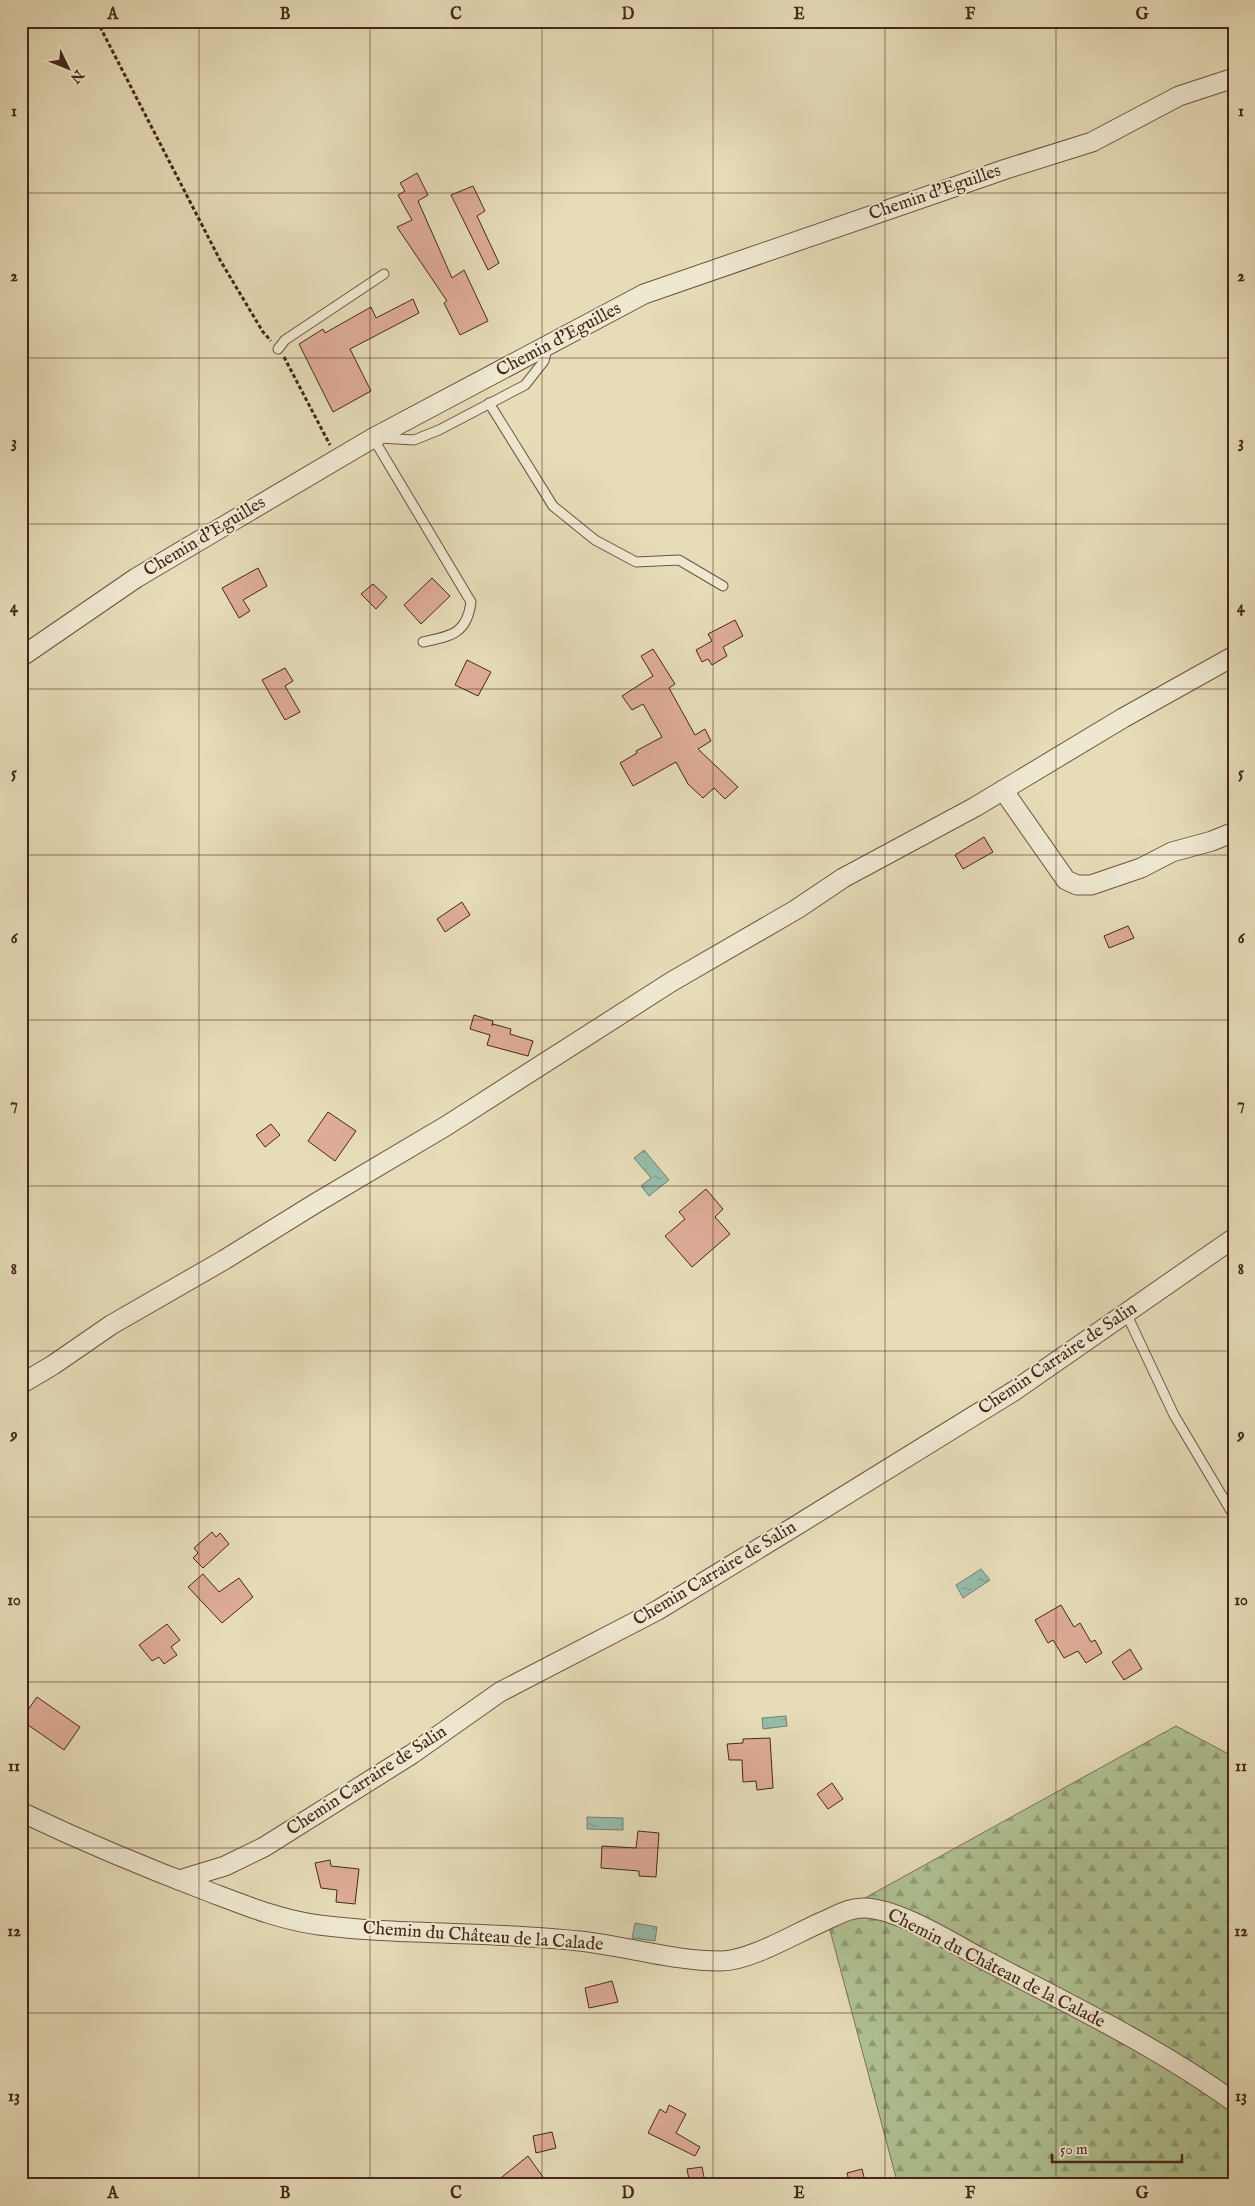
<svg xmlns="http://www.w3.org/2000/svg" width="1255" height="2206" font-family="'IM FELL English',serif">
<defs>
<pattern id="forest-firs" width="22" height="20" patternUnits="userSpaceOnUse" patternTransform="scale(1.25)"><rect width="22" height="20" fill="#b0c293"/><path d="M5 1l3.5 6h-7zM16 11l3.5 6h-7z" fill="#919e77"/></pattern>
<pattern id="water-ripples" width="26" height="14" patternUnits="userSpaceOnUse" patternTransform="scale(1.25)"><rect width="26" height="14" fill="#97bcab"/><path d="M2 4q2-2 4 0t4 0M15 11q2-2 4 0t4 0" fill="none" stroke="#7d998a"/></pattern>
</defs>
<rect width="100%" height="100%" fill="#e6dcb8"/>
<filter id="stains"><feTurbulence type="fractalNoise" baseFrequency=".004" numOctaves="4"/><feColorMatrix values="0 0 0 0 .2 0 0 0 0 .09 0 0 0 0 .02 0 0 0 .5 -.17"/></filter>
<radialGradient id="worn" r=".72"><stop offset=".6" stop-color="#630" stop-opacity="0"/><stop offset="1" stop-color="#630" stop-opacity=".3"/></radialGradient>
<!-- forest -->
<polygon fill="url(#forest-firs)" stroke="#7a7456" points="1176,1726 1234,1757 1234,2185 898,2185 827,1919"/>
<!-- water -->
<g fill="url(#water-ripples)" stroke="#768071">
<polygon points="644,1150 669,1180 649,1196 641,1186 651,1178 634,1158"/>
<polygon points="981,1569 990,1580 963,1598 956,1585"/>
<polygon points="786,1716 787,1726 763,1729 762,1718"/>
<polygon points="587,1817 623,1818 623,1830 587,1829"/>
<polygon points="635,1923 657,1927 655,1941 632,1938"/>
</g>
<!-- building -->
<g fill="#deac97" stroke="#452719">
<polygon points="417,173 428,195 418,201 452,278 464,270 488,321 460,335 444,303 447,301 397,227 412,220 398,195 405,191 400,183"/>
<polygon points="473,186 485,211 477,216 499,263 488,270 451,195"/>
<polygon points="413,299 419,313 350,349 371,391 333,412 299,344 323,329 325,333 371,307 376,318"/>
<polygon points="258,568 267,586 243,600 250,611 239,618 222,588"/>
<polygon points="432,578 450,596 421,624 404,605"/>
<polygon points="373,584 387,597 376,609 361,594"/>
<polygon points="735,620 743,636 723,647 727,656 712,665 708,659 702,662 696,650 712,641 708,634"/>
<polygon points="653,649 675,684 669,688 695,735 705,729 711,741 698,749 738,787 725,799 714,788 703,798 688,784 676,762 633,786 620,763 637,753 636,751 662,737 643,704 632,710 622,696 653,676 641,656"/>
<polygon points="467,660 491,672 478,696 455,685"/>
<polygon points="285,668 293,681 285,686 300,712 285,720 262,680"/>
<polygon points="984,837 993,852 963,869 955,855"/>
<polygon points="462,902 470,915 445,932 437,919"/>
<polygon points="1128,926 1134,938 1109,948 1104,936"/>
<polygon points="474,1015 493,1021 492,1026 493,1024 511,1029 510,1034 533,1041 528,1056 487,1045 490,1035 470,1029"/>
<polygon points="328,1112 356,1131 335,1161 308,1141"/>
<polygon points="271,1124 280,1135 265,1147 256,1135"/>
<polygon points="706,1189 723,1209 715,1217 730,1234 692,1267 665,1236 685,1219 679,1212"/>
<polygon points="212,1532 216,1537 220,1533 229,1544 203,1568 193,1558 198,1553 194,1548"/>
<polygon points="203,1574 219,1592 239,1578 253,1597 222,1623 188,1587"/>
<polygon points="1061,1605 1074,1627 1080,1623 1091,1642 1095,1640 1102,1653 1086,1663 1078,1651 1064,1658 1053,1640 1048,1643 1035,1620"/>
<polygon points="167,1624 180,1640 171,1647 177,1655 164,1664 159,1657 152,1661 139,1645"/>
<polygon points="1130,1649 1142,1669 1124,1680 1112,1662"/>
<polygon points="37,1697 80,1727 64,1750 21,1720"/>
<polygon points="770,1738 773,1788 757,1790 756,1781 743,1782 742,1760 729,1760 727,1744 743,1743 743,1739"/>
<polygon points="832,1783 843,1799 828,1809 817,1794"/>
<polygon points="638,1831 659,1833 656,1877 639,1876 639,1871 601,1868 602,1846 636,1848"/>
<polygon points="330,1860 331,1866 359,1869 355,1904 336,1902 337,1890 321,1888 315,1863"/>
<polygon points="612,1981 618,2002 589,2008 585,1988"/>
<polygon points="669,2105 686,2114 676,2133 700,2147 695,2156 648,2133 660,2109 666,2113"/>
<polygon points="552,2132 556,2148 536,2153 533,2136"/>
<polygon points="528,2156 543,2177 534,2185 492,2185"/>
<polygon points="702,2167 705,2182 690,2185 687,2169"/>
<polygon points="862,2169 866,2185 850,2185 847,2173"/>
</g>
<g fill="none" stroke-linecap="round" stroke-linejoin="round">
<defs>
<g id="lane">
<polyline points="278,349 285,340 384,274"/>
<polyline points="489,403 553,506 595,540 636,562 679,560 723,586"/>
<path d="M373,438L471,602C467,634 451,636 423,642"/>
<polyline points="380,438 414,440 439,430 525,385 544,361 548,345"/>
<polyline points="1126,1313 1174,1415 1234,1516"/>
</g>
<g id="street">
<polyline points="21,657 136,578 373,438 644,294 1006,169 1092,142 1179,96 1234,78"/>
<polyline points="1003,790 1066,880 1077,885 1091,885 1141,868 1172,852 1212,841 1234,832"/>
<polyline points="21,1384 53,1365 111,1325 224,1260 316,1203 446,1126 671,982 797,909 843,878 975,807 1123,718 1234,656"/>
<path d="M21,1812C82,1841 144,1867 207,1891C244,1905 280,1920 319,1925C406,1936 493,1931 579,1941C626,1946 673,1961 721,1961C750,1961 796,1933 824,1921C838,1915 850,1907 866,1908C900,1910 949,1941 979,1957C1065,2002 1155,2045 1234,2102"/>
<polyline points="179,1880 225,1866 264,1847 412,1754 500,1692 658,1610 789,1530 1014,1391 1234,1238"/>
</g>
</defs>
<!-- lane casing -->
<use href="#lane" stroke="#6d5441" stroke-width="11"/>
<!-- street casing -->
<use href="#street" stroke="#6d5441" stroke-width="21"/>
<!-- path -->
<g stroke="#452719" stroke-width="3" stroke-dasharray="4 2.5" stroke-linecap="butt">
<polyline points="97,21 220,260 263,332 271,341"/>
<polyline points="284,357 330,445"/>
</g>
<!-- lane -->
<use href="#lane" stroke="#efe8d1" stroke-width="9"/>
<!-- street -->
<use href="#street" stroke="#efe8d1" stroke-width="19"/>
</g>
<!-- grid -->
<path fill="none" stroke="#452719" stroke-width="1" stroke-opacity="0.55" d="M199,21V2185M370,21V2185M542,21V2185M713,21V2185M885,21V2185M1056,21V2185M21,193H1234M21,358H1234M21,524H1234M21,689H1234M21,855H1234M21,1020H1234M21,1186H1234M21,1351H1234M21,1517H1234M21,1682H1234M21,1848H1234M21,2013H1234"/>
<g text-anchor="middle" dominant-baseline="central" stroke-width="4" stroke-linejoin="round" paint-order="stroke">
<!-- street labels -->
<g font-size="18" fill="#452719" stroke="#efe8d1">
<text transform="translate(935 193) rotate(-19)">Chemin d'Eguilles</text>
<text transform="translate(559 340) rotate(-28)">Chemin d'Eguilles</text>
<text transform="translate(205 537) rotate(-31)">Chemin d'Eguilles</text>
<text transform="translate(1058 1359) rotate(-34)">Chemin Carraire de Salin</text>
<text transform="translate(715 1574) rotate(-31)">Chemin Carraire de Salin</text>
<text transform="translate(367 1781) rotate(-33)">Chemin Carraire de Salin</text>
<text transform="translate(483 1937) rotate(4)">Chemin du Château de la Calade</text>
<text transform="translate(996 1969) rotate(27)">Chemin du Château de la Calade</text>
</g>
</g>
<!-- margin -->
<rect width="1255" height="2206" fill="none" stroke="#e6dcb8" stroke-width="55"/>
<!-- north arrow -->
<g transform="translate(68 68) rotate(133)" stroke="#efe8d1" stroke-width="4" paint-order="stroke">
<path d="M0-4L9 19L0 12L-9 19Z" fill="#452719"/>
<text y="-8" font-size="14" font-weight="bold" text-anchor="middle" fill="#452719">N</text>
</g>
<!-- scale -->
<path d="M1052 2154v8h130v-8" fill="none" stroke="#452719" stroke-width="2.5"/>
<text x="1060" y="2154" font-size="15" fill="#452719" stroke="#efe8d1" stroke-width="4" paint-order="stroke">50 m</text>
<rect x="28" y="28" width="1200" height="2150" fill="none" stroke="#452719" stroke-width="2"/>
<g font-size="16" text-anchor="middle" font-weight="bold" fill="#452719">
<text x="113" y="19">A</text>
<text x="285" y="19">B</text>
<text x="456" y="19">C</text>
<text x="628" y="19">D</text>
<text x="799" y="19">E</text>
<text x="970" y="19">F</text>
<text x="1142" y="19">G</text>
<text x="14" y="116">1</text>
<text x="1241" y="116">1</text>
<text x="14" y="281">2</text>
<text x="1241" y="281">2</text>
<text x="14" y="447">3</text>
<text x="1241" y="447">3</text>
<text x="14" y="612">4</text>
<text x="1241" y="612">4</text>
<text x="14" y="778">5</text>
<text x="1241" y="778">5</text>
<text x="14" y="943">6</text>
<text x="1241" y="943">6</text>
<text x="14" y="1109">7</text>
<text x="1241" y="1109">7</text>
<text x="14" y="1274">8</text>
<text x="1241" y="1274">8</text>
<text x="14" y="1440">9</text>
<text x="1241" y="1440">9</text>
<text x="14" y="1605">10</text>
<text x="1241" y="1605">10</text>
<text x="14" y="1771">11</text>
<text x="1241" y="1771">11</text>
<text x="14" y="1936">12</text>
<text x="1241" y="1936">12</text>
<text x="14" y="2101">13</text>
<text x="1241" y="2101">13</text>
<text x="113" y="2198">A</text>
<text x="285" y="2198">B</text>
<text x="456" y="2198">C</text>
<text x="628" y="2198">D</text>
<text x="799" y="2198">E</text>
<text x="970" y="2198">F</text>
<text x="1142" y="2198">G</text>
</g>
<rect width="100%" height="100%" filter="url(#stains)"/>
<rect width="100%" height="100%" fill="url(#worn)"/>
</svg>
